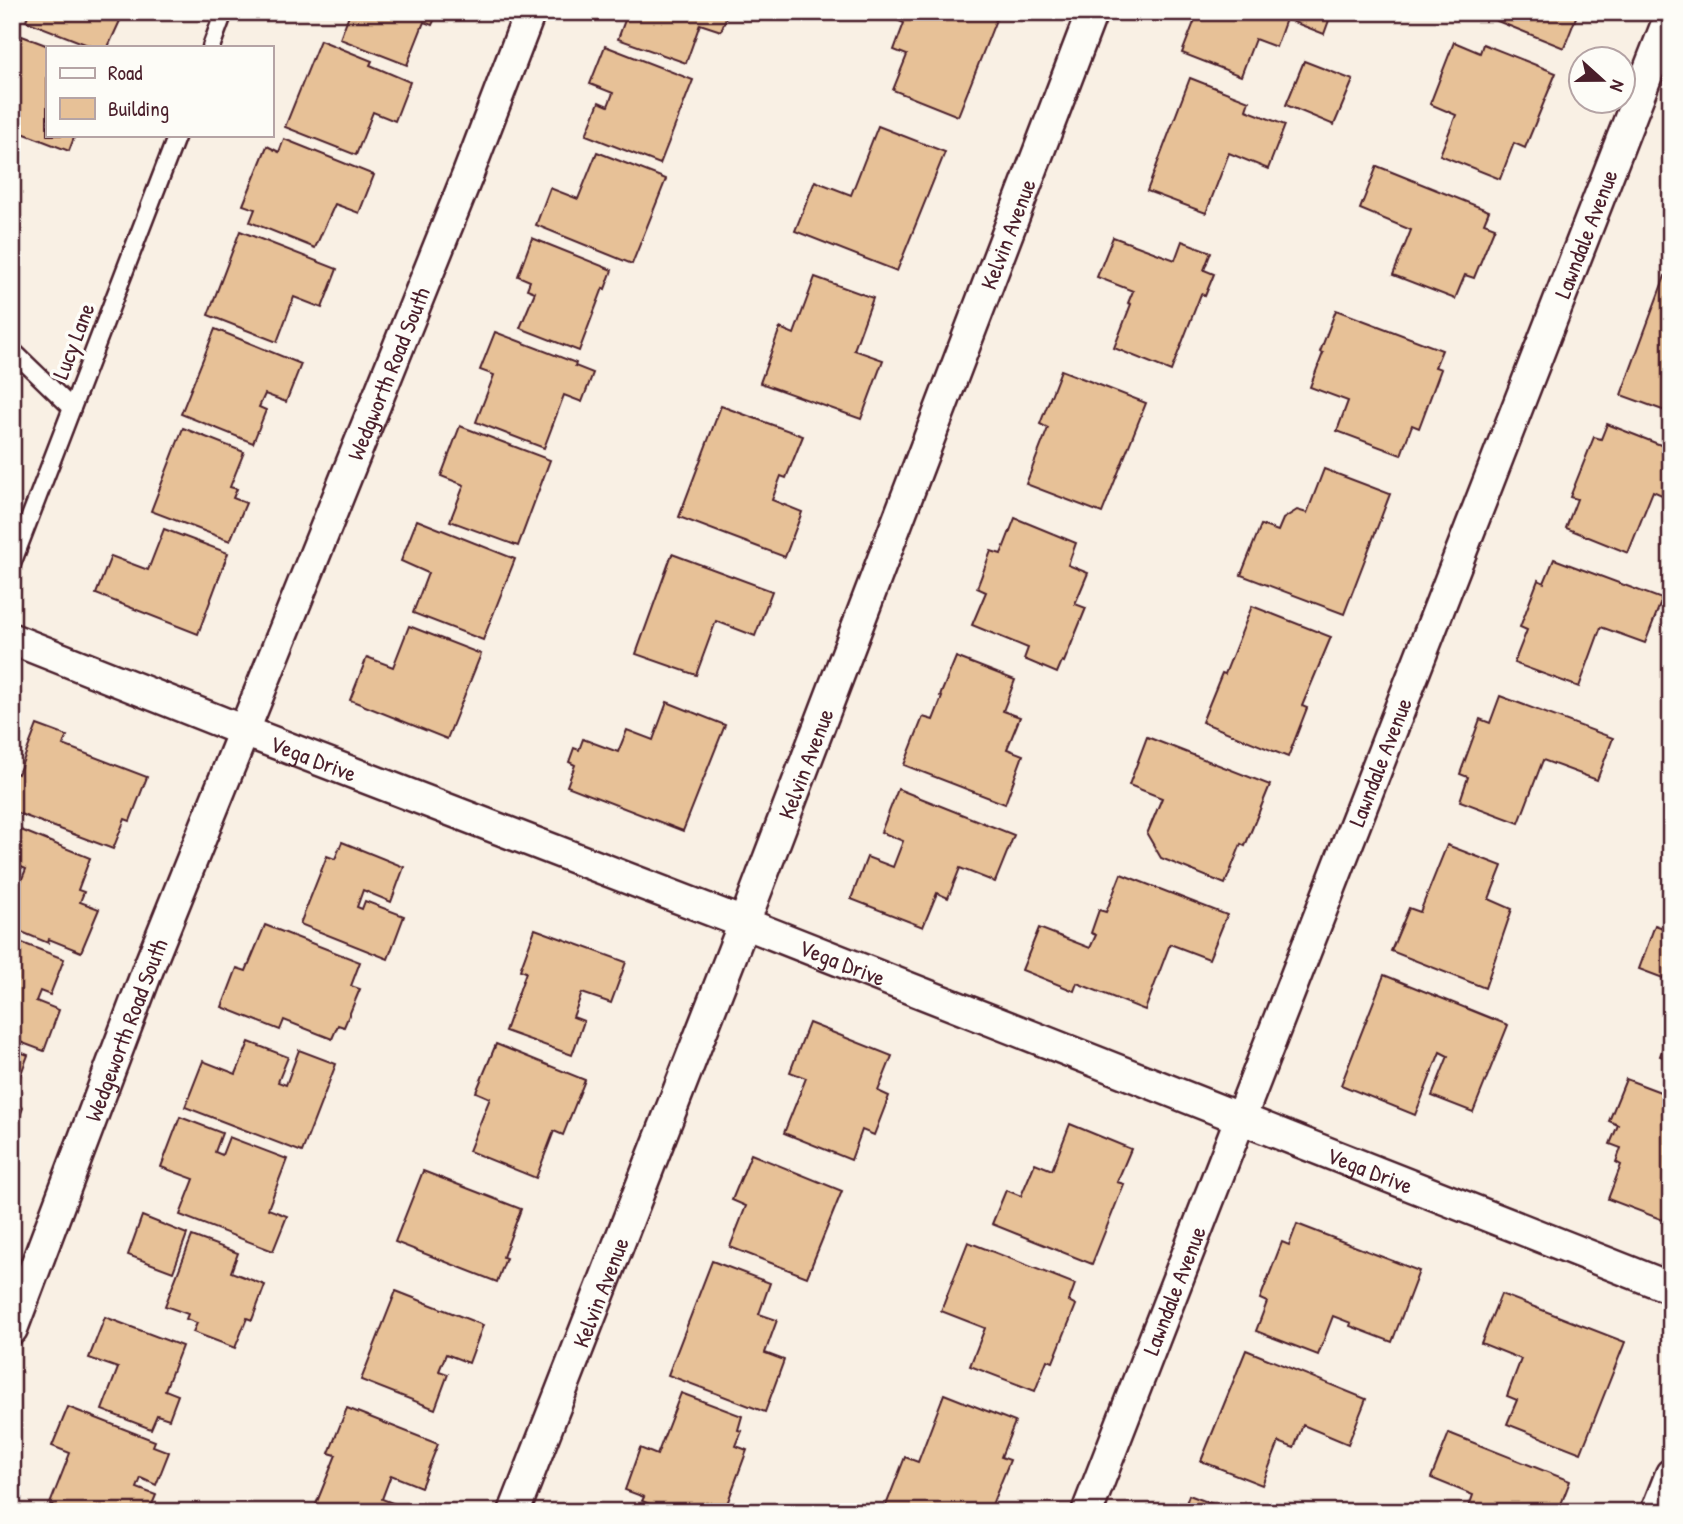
<svg xmlns="http://www.w3.org/2000/svg" width="1683" height="1524" font-family="'Patrick Hand',sans-serif">
<rect width="100%" height="100%" fill="#f9f0e4"/>
<filter id="ink" filterUnits="userSpaceOnUse"><feTurbulence type="fractalNoise" baseFrequency=".0143" numOctaves="2"/><feDisplacementMap in="SourceGraphic" scale="14" xChannelSelector="R" yChannelSelector="G"/><feConvolveMatrix kernelMatrix="1 2 1 2 8 2 1 2 1" color-interpolation-filters="sRGB"/></filter>
<g filter="url(#ink)">
<!-- building -->
<g fill="#e7c197" stroke="#4a1f2b" stroke-width="2">
<polygon points="29,12 124,12 108,47 93,47 26,21"/>
<polygon points="350,12 438,12 432,25 424,22 407,65 340,39"/>
<polygon points="628,12 728,12 721,31 700,24 686,63 618,39"/>
<polygon points="878,12 999,12 958,116 893,90 907,55 894,50 904,23"/>
<polygon points="1198,12 1332,12 1324,34 1286,19 1276,47 1255,39 1241,76 1182,53"/>
<polygon points="1475,12 1578,12 1564,48"/>
<polygon points="22,36 51,47 47,47 47,135 75,135 69,151 12,129 12,61"/>
<polygon points="320,40 372,61 370,65 410,82 395,121 373,112 356,155 285,127"/>
<polygon points="1454,42 1480,53 1483,44 1556,73 1525,148 1514,143 1500,179 1440,155 1456,115 1430,104"/>
<polygon points="605,46 693,80 660,164 586,135 599,102 608,106 613,93 590,84"/>
<polygon points="1304,61 1353,80 1334,125 1286,105"/>
<polygon points="1190,78 1249,101 1246,110 1285,125 1268,169 1229,153 1206,213 1147,191"/>
<polygon points="878,126 945,152 897,271 795,231 815,181 851,195"/>
<polygon points="284,139 374,175 359,213 335,204 315,248 250,222 255,209 243,205 267,146 279,152"/>
<polygon points="597,152 666,179 632,264 536,225 550,188 578,199"/>
<polygon points="1377,166 1489,211 1484,223 1495,227 1474,278 1465,275 1455,299 1393,275 1411,230 1360,209"/>
<polygon points="240,231 337,269 322,308 294,297 277,342 208,315"/>
<polygon points="1113,237 1175,260 1182,241 1211,252 1204,270 1214,274 1205,296 1201,294 1171,371 1114,348 1131,304 1128,303 1133,291 1097,277"/>
<polygon points="532,238 612,270 605,289 603,288 579,351 520,328 535,292 527,289 530,281 518,276"/>
<polygon points="1665,276 1671,278 1671,413 1621,395"/>
<polygon points="815,277 873,298 854,350 883,360 861,419 760,383 780,328 794,334"/>
<polygon points="1336,310 1442,350 1435,367 1441,369 1419,428 1412,425 1401,455 1337,431 1348,401 1310,387 1323,353 1320,352"/>
<polygon points="215,329 301,364 286,402 265,394 259,407 266,410 253,443 181,414"/>
<polygon points="495,332 576,363 575,366 593,373 582,402 564,395 544,448 476,422 494,375 480,370"/>
<polygon points="1061,370 1146,403 1102,513 1026,484 1048,428 1040,424"/>
<polygon points="721,406 803,436 786,478 781,476 772,500 802,512 785,557 679,517"/>
<polygon points="1607,424 1671,449 1671,499 1653,491 1628,553 1566,528 1577,499 1570,497 1594,437 1601,439"/>
<polygon points="460,426 550,460 518,546 450,521 464,485 441,476"/>
<polygon points="183,428 244,452 230,487 237,489 233,498 246,503 230,541 151,511"/>
<polygon points="1324,469 1390,494 1344,614 1241,575 1261,525 1278,531 1283,519 1297,510 1307,513"/>
<polygon points="1015,518 1076,543 1068,565 1088,573 1075,604 1086,608 1064,662 1062,661 1057,673 1024,659 1028,648 972,625 986,592 977,588 991,551 1001,554"/>
<polygon points="417,520 515,559 483,640 413,613 428,573 401,561"/>
<polygon points="164,529 228,553 198,634 96,594 111,556 148,570"/>
<polygon points="672,554 772,591 755,636 716,621 696,675 636,654"/>
<polygon points="1554,559 1662,599 1645,643 1601,627 1579,687 1514,663 1527,630 1520,627 1538,580 1544,583"/>
<polygon points="1252,606 1331,637 1302,706 1307,708 1288,757 1202,722 1222,673 1225,674"/>
<polygon points="409,626 481,654 447,739 350,700 367,657 393,667"/>
<polygon points="956,657 1015,680 1003,711 1020,717 1007,749 1023,755 1005,804 904,765 923,717 933,720 942,697 940,696"/>
<polygon points="1500,696 1613,738 1597,780 1543,760 1519,823 1460,801 1468,777 1460,774 1480,719 1490,723"/>
<polygon points="667,702 725,725 683,831 567,786 575,765 569,762 574,748 579,750 583,739 618,752 627,730 653,740"/>
<polygon points="37,725 67,736 63,745 147,777 130,821 125,819 113,849 12,811 12,777 14,772 18,774"/>
<polygon points="1147,737 1270,785 1245,846 1241,844 1225,884 1161,858 1147,834 1162,798 1129,785"/>
<polygon points="898,789 1014,835 995,882 960,868 948,898 937,893 923,927 851,899 867,857 893,867 903,841 881,832"/>
<polygon points="21,830 90,858 78,890 84,892 80,902 99,909 81,952 49,939 48,943 12,928 12,890 16,880 21,881 26,869 12,863 12,852"/>
<polygon points="342,842 404,867 391,902 363,890 357,907 362,909 365,901 404,916 388,959 300,924 327,856 335,859"/>
<polygon points="1447,845 1502,866 1489,899 1512,909 1485,988 1391,951 1409,908 1420,912"/>
<polygon points="1121,874 1227,915 1209,959 1170,944 1145,1010 1077,983 1074,991 1022,970 1039,928 1090,948 1096,935 1091,933 1099,910 1106,912"/>
<polygon points="265,925 360,962 351,986 360,989 344,1027 338,1025 332,1039 284,1020 280,1030 222,1007 237,968 246,971"/>
<polygon points="1655,925 1671,931 1671,981 1639,969"/>
<polygon points="535,929 626,962 611,1003 582,993 573,1017 584,1021 572,1055 505,1031 526,972 520,970"/>
<polygon points="12,939 64,959 50,995 40,991 36,1001 59,1010 44,1051 12,1039"/>
<polygon points="1384,975 1508,1025 1473,1112 1432,1096 1448,1056 1440,1052 1415,1115 1341,1085"/>
<polygon points="809,1023 892,1056 878,1091 889,1096 874,1135 862,1130 851,1160 784,1133 806,1078 790,1072"/>
<polygon points="1671,1028 1671,1060 1660,1056"/>
<polygon points="249,1042 288,1057 278,1082 286,1085 299,1050 336,1064 302,1152 185,1107 203,1061 236,1074"/>
<polygon points="496,1044 585,1080 563,1135 554,1131 536,1178 469,1151 490,1098 476,1092"/>
<polygon points="12,1049 28,1055 13,1095 12,1095"/>
<polygon points="1626,1079 1671,1096 1671,1199 1663,1220 1608,1199 1621,1165 1616,1162 1621,1148 1610,1144 1618,1125 1609,1121"/>
<polygon points="12,1103 23,1108 12,1136"/>
<polygon points="180,1117 222,1133 215,1152 222,1155 229,1137 287,1159 268,1209 287,1216 273,1251 180,1215 194,1179 161,1167"/>
<polygon points="1070,1124 1131,1149 1117,1182 1124,1184 1092,1264 992,1224 1006,1190 1021,1196 1035,1163 1052,1170"/>
<polygon points="751,1154 842,1191 807,1277 730,1247 746,1206 732,1200"/>
<polygon points="423,1171 521,1209 503,1257 506,1258 497,1282 395,1242"/>
<polygon points="142,1216 187,1234 173,1272 128,1255"/>
<polygon points="1297,1224 1419,1271 1392,1342 1350,1326 1351,1323 1333,1316 1318,1355 1256,1331 1267,1302 1260,1299 1282,1242 1289,1245"/>
<polygon points="192,1236 238,1253 231,1272 265,1285 252,1320 247,1318 235,1348 193,1332 197,1323 186,1319 188,1314 165,1306"/>
<polygon points="968,1242 1075,1284 1069,1301 1076,1305 1053,1362 1047,1360 1035,1391 970,1366 985,1328 941,1311"/>
<polygon points="712,1261 770,1283 759,1314 777,1320 765,1353 784,1360 765,1412 668,1375"/>
<polygon points="396,1291 483,1325 469,1363 446,1354 439,1371 448,1374 435,1409 361,1380"/>
<polygon points="1501,1294 1625,1342 1581,1453 1507,1424 1517,1400 1507,1396 1521,1359 1481,1343"/>
<polygon points="105,1317 182,1346 165,1390 178,1395 169,1419 157,1415 151,1429 102,1410 118,1368 89,1358"/>
<polygon points="1246,1350 1366,1399 1348,1444 1303,1425 1294,1448 1279,1442 1262,1485 1201,1461"/>
<polygon points="681,1393 742,1416 738,1430 742,1431 736,1446 747,1450 724,1512 669,1512 642,1501 644,1497 625,1490 640,1448 657,1455"/>
<polygon points="944,1394 1015,1422 1001,1457 1010,1460 989,1512 893,1512 885,1508 905,1457 918,1462"/>
<polygon points="68,1407 155,1441 153,1446 169,1452 156,1485 141,1478 137,1488 156,1495 149,1512 69,1512 50,1504 70,1453 52,1446"/>
<polygon points="347,1408 438,1444 421,1487 391,1475 382,1499 398,1505 395,1512 321,1512 314,1509 336,1455 329,1453"/>
<polygon points="1449,1433 1570,1481 1558,1512 1467,1512 1473,1495 1431,1478"/>
<polygon points="1189,1495 1234,1512 1183,1512"/>
</g>
<g fill="none" stroke-linecap="round" stroke-linejoin="round">
<defs>
<g id="service">
<polyline points="211,47 224,12"/>
<polyline points="12,350 72,408"/>
<polyline points="12,564 177,135"/>
</g>
<g id="minor">
<path id="s1" d="M12,639L244,731L744,923L1671,1288"/>
<path id="s2" d="M12,1329L148,969L468,174L530,12"/>
<path id="s3" d="M514,1512L744,923L1092,12"/>
<path id="s4" d="M1087,1512L1671,13"/>
<polyline points="1656,1512 1671,1474"/>
</g>
</defs>
<!-- service casing -->
<use href="#service" stroke="#4a1f2b" stroke-width="21"/>
<!-- minor casing -->
<use href="#minor" stroke="#4a1f2b" stroke-width="35"/>
<!-- service -->
<use href="#service" stroke="#fdfcf7" stroke-width="16"/>
<!-- minor -->
<use href="#minor" stroke="#fdfcf7" stroke-width="30"/>
</g>
</g>
<g text-anchor="middle" dominant-baseline="central" stroke-width="7" stroke-linejoin="round" paint-order="stroke">
<!-- street labels -->
<g font-size="23" fill="#4a1f2b" stroke="#fdfcf7">
<text stroke="none"><textPath href="#s3" startOffset="1370">Kelvin Avenue</textPath></text>
<text stroke="none"><textPath href="#s4" startOffset="1372">Lawndale Avenue</textPath></text>
<text transform="translate(73 341) rotate(-69)">Lucy Lane</text>
<text stroke="none"><textPath href="#s2" startOffset="1027">Wedgworth Road South</textPath></text>
<text stroke="none"><textPath href="#s1" startOffset="324">Vega Drive</textPath></text>
<text stroke="none"><textPath href="#s3" startOffset="803">Kelvin Avenue</textPath></text>
<text stroke="none"><textPath href="#s4" startOffset="805">Lawndale Avenue</textPath></text>
<text stroke="none"><textPath href="#s1" startOffset="891">Vega Drive</textPath></text>
<text stroke="none"><textPath href="#s2" startOffset="320">Wedgeworth Road South</textPath></text>
<text stroke="none"><textPath href="#s1" startOffset="1458">Vega Drive</textPath></text>
<text stroke="none"><textPath href="#s3" startOffset="236">Kelvin Avenue</textPath></text>
<text stroke="none"><textPath href="#s4" startOffset="238">Lawndale Avenue</textPath></text>
</g>
</g>
<!-- margin -->
<rect width="1683" height="1524" fill="none" stroke="#fdfcf7" stroke-width="42"/>
<rect x="21" y="21" width="1641" height="1482" fill="none" stroke="#4a1f2b" stroke-width="2.5" filter="url(#ink)"/>
<!-- legend -->
<rect x="46" y="46" width="228" height="91" fill="#fdfcf7" stroke="#b5a4a5" stroke-width="2"/>
<rect x="60" y="68" width="35" height="10" fill="#fdfcf7" stroke="#b5a4a5" stroke-width="2"/>
<text x="108" y="80" font-size="21" fill="#4a1f2b">Road</text>
<rect x="60" y="98" width="35" height="21" fill="#e7c197" stroke="#b5a4a5" stroke-width="2"/>
<text x="108" y="116" font-size="21" fill="#4a1f2b">Building</text>
<!-- north arrow -->
<g transform="translate(1602 80) rotate(111)"><circle r="33" fill="#fdfcf7" stroke="#b5a4a5" stroke-width="2"/>
<path d="M0-5L12 26L0 18L-12 26Z" fill="#4a1f2b"/>
<text y="-10" font-size="19" font-weight="bold" text-anchor="middle" fill="#4a1f2b">N</text>
</g>
</svg>
